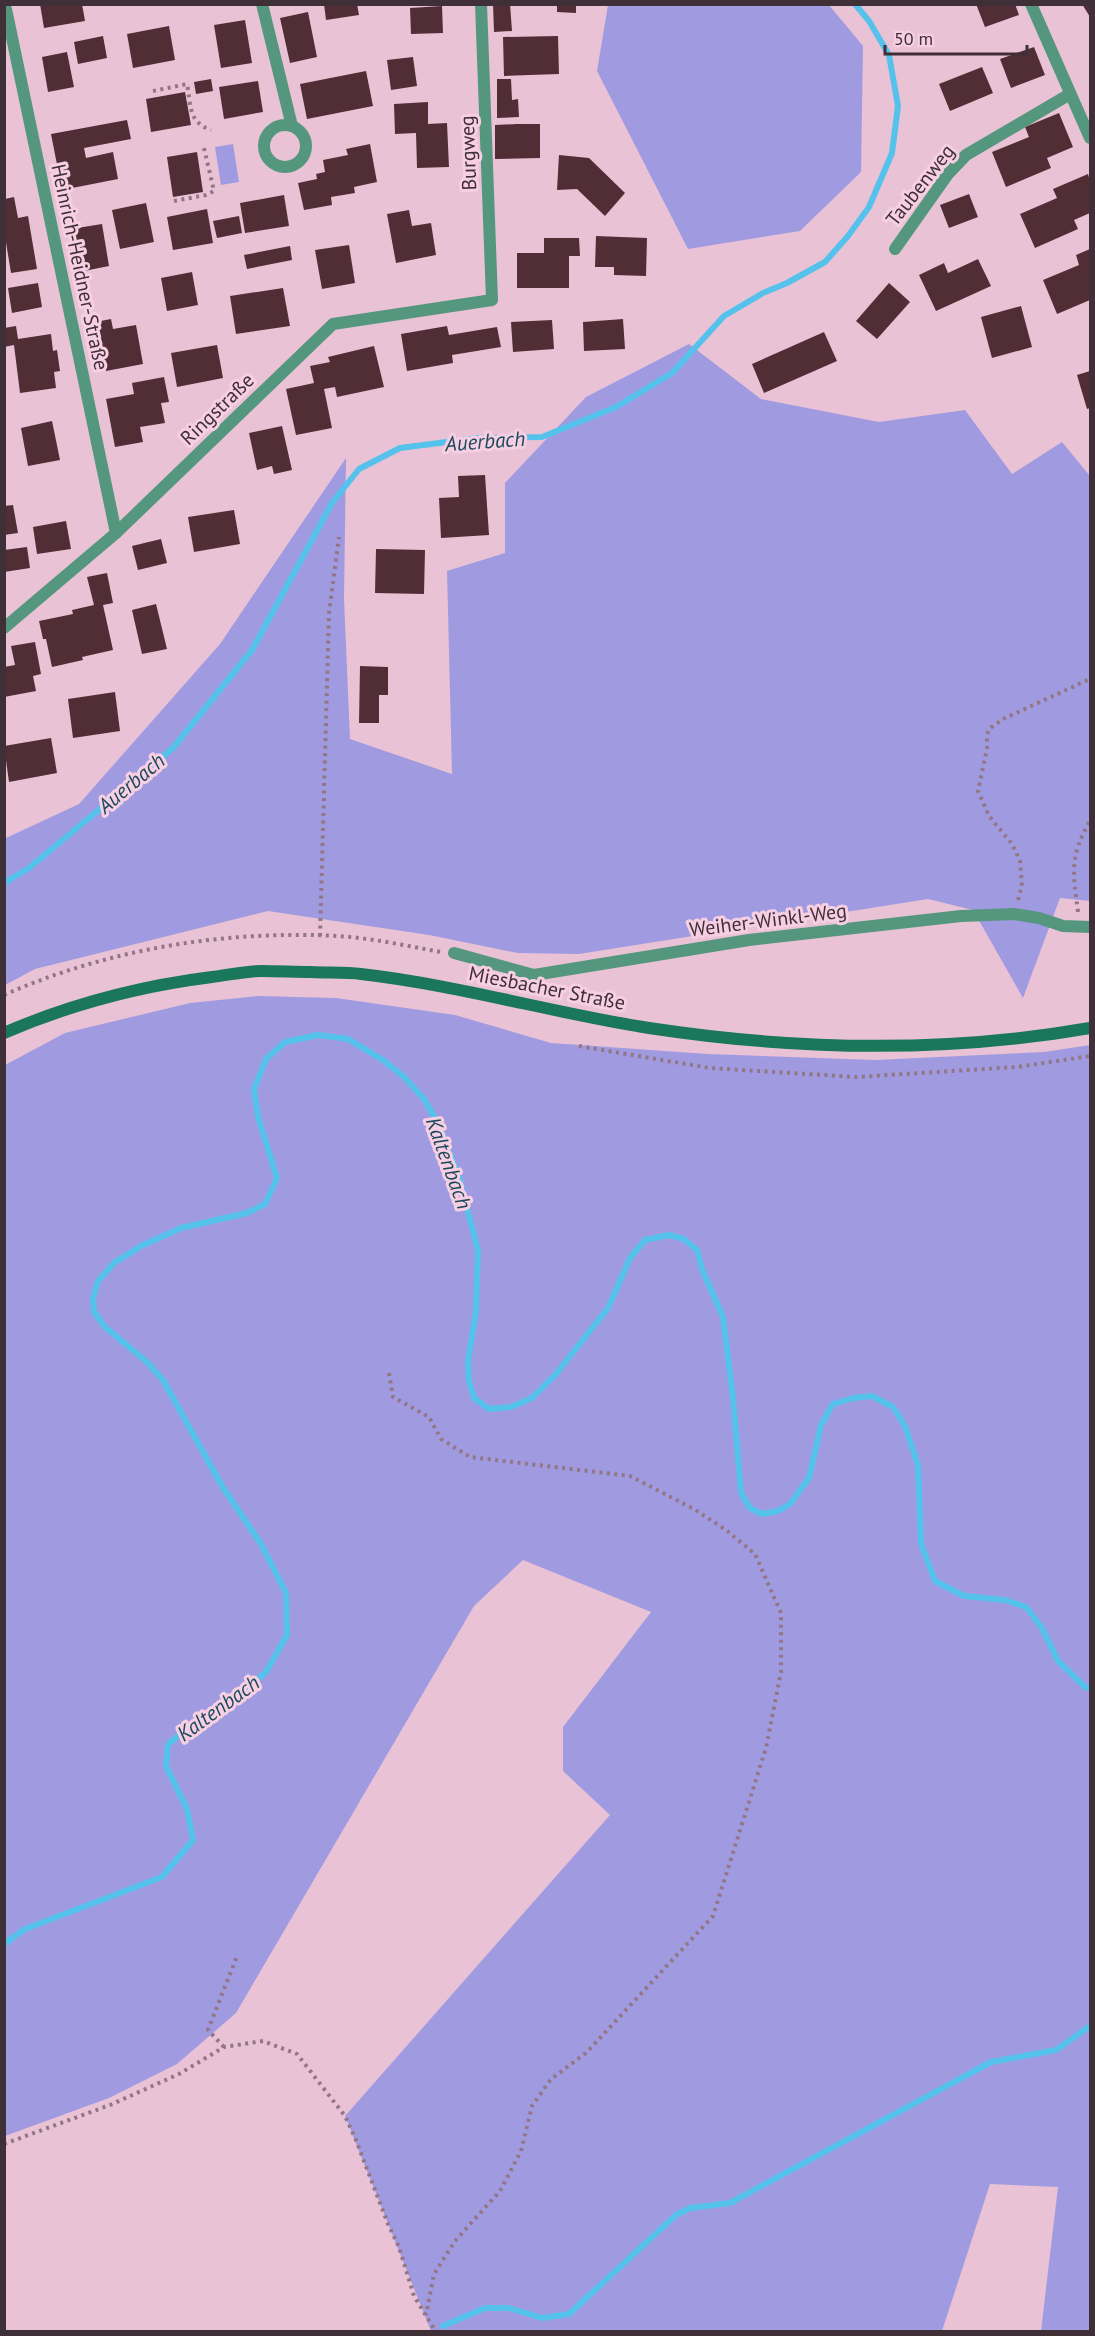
<svg xmlns="http://www.w3.org/2000/svg" width="1095" height="2336" font-family="'PT Sans',sans-serif">
<rect width="100%" height="100%" fill="#eac2d6"/>
<!-- green -->
<g fill="#a09be1">
<polygon points="608,5 829,5 863,46 861,172 800,231 688,249 597,71"/>
<polygon points="233,144 239,182 221,185 215,147"/>
<polygon points="689,344 761,399 879,422 965,410 1012,474 1062,442 1090,476 1090,901 1060,898 1023,998 973,910 928,899 579,954 518,953 429,935 268,911 35,969 5,985 4,839 79,804 220,644 346,458 344,599 350,739 452,774 447,571 505,553 505,483 586,397"/>
<polygon points="258,996 336,998 455,1015 551,1043 708,1054 875,1060 1044,1052 1090,1045 1090,2331 1041,2331 1058,2187 990,2184 942,2331 431,2331 345,2116 610,1815 563,1771 563,1727 651,1612 523,1560 474,1606 236,2013 177,2064 109,2098 5,2136 5,1065 65,1033 190,1003"/>
</g>
<g fill="none" stroke-linecap="round" stroke-linejoin="round">
<!-- stream -->
<g stroke="#55c2ec" stroke-width="6">
<polyline points="4,883 29,868 173,748 252,650 332,503 359,469 400,448 478,438 542,437 616,407 672,373 724,316 763,293 787,283 825,262 848,236 869,207 892,153 898,106 889,55 869,21 855,4"/>
<polyline points="4,1944 25,1929 162,1877 193,1840 187,1809 166,1766 168,1744 193,1725 233,1700 266,1672 287,1635 286,1593 261,1544 222,1486 163,1380 147,1362 105,1327 94,1312 93,1298 98,1281 114,1263 141,1246 181,1228 247,1213 265,1204 277,1178 258,1117 254,1089 266,1059 285,1042 318,1035 348,1039 383,1060 404,1077 424,1099 438,1123 458,1174 478,1250 476,1311 468,1361 469,1381 474,1398 489,1409 511,1407 532,1398 556,1374 608,1308 630,1258 645,1240 669,1235 684,1239 697,1250 702,1269 723,1317 733,1398 741,1493 750,1508 762,1514 778,1511 790,1504 809,1478 821,1425 833,1404 853,1398 872,1396 893,1407 905,1426 918,1465 921,1544 935,1581 964,1596 1005,1600 1026,1607 1042,1628 1058,1661 1085,1687 1090,1688"/>
<polyline points="443,2326 485,2308 509,2308 542,2318 569,2314 676,2215 690,2208 730,2203 991,2062 1056,2050 1090,2026"/>
</g>
</g>
<!-- building -->
<g fill="#512e35">
<polygon points="40,4 82,4 85,21 44,28"/>
<polygon points="324,4 357,4 359,15 326,20"/>
<polygon points="493,4 510,4 512,31 494,32"/>
<polygon points="557,4 576,4 576,13 557,12"/>
<polygon points="976,4 1015,4 1019,15 985,27"/>
<polygon points="1082,4 1090,4 1090,17"/>
<polygon points="442,6 443,33 411,34 410,8"/>
<polygon points="308,12 317,57 290,63 280,18"/>
<polygon points="245,20 252,63 221,68 214,25"/>
<polygon points="169,26 175,60 133,68 127,34"/>
<polygon points="103,36 107,58 78,64 74,42"/>
<polygon points="558,36 559,74 504,76 503,37"/>
<polygon points="1034,47 1045,75 1011,88 1000,59"/>
<polygon points="67,52 74,87 48,92 42,57"/>
<polygon points="413,57 417,86 391,90 387,60"/>
<polygon points="982,67 993,93 950,111 939,84"/>
<polygon points="366,71 373,106 307,119 300,84"/>
<polygon points="211,79 213,91 196,94 194,82"/>
<polygon points="497,79 511,79 512,100 518,99 519,117 497,118"/>
<polygon points="258,81 263,112 224,119 219,87"/>
<polygon points="185,92 191,125 151,132 146,99"/>
<polygon points="428,102 428,124 447,123 449,167 417,168 416,133 395,134 394,104"/>
<polygon points="1059,113 1073,147 1047,158 1051,168 1006,187 992,152 1029,137 1025,127"/>
<polygon points="127,120 131,139 84,148 86,158 113,152 118,179 62,190 51,134"/>
<polygon points="517,124 540,124 540,158 495,159 495,125"/>
<polygon points="370,144 377,182 354,187 355,193 331,197 332,205 304,210 298,183 317,179 316,174 325,172 323,160 348,155 346,149"/>
<polygon points="197,152 203,192 173,197 167,157"/>
<polygon points="559,155 589,158 625,193 605,216 577,189 557,190"/>
<polygon points="1088,174 1090,181 1090,213 1074,220 1078,229 1035,248 1020,214 1057,198 1053,189"/>
<polygon points="969,194 978,217 949,228 940,205"/>
<polygon points="284,195 289,226 245,233 240,203"/>
<polygon points="14,197 18,218 28,216 37,269 11,273 5,236 5,199"/>
<polygon points="146,203 154,242 120,249 112,210"/>
<polygon points="207,209 213,243 173,250 167,217"/>
<polygon points="409,210 412,226 431,223 436,255 396,263 387,214"/>
<polygon points="239,216 242,233 217,238 213,221"/>
<polygon points="102,224 109,266 79,272 71,229"/>
<polygon points="596,236 647,238 646,276 614,275 614,267 595,267"/>
<polygon points="544,238 579,238 580,256 569,256 569,288 517,288 517,253 544,253"/>
<polygon points="349,245 355,283 322,289 315,250"/>
<polygon points="290,246 292,260 247,269 244,255"/>
<polygon points="1090,249 1090,300 1057,314 1043,280 1079,265 1076,255"/>
<polygon points="978,259 991,286 936,311 919,275 944,263 948,273"/>
<polygon points="192,272 198,305 167,311 161,278"/>
<polygon points="38,283 42,307 12,313 8,288"/>
<polygon points="889,283 910,302 877,339 856,321"/>
<polygon points="283,288 290,326 236,334 230,296"/>
<polygon points="1021,306 1032,347 992,358 981,317"/>
<polygon points="111,319 113,329 136,325 143,364 106,371 102,354 97,355 90,323"/>
<polygon points="623,319 625,349 584,351 583,322"/>
<polygon points="552,320 554,349 513,352 511,322"/>
<polygon points="16,326 18,339 51,334 53,351 57,350 60,371 54,372 56,388 20,393 14,345 4,347 4,328"/>
<polygon points="447,326 449,335 497,327 501,347 452,355 453,363 407,371 401,334"/>
<polygon points="824,332 837,361 764,393 752,364"/>
<polygon points="217,345 223,378 177,387 171,353"/>
<polygon points="374,346 384,387 337,397 335,387 324,389 332,428 296,435 286,389 314,383 310,366 330,362 328,357"/>
<polygon points="1090,371 1090,408 1087,409 1077,375"/>
<polygon points="164,377 169,402 161,403 165,423 140,427 143,442 115,447 106,399 134,394 132,383"/>
<polygon points="52,421 60,460 28,466 21,428"/>
<polygon points="282,426 292,470 274,474 272,466 257,470 249,433"/>
<polygon points="485,475 489,535 441,538 439,498 459,497 458,476"/>
<polygon points="13,505 18,533 4,535 4,506"/>
<polygon points="234,510 240,544 194,552 188,517"/>
<polygon points="66,521 71,549 37,554 33,527"/>
<polygon points="161,539 167,563 138,570 132,546"/>
<polygon points="27,547 30,568 4,572 4,550"/>
<polygon points="376,549 425,550 424,594 375,593"/>
<polygon points="107,573 113,603 103,605 113,650 82,657 83,660 52,667 46,639 43,639 39,621 73,614 72,610 94,605 87,577"/>
<polygon points="156,604 167,649 142,654 132,610"/>
<polygon points="35,642 41,674 33,676 36,691 4,697 4,667 15,665 11,646"/>
<polygon points="360,666 388,667 388,695 379,695 379,723 359,723"/>
<polygon points="115,692 120,731 73,738 68,699"/>
<polygon points="51,738 57,773 9,782 4,746"/>
</g>
<g fill="none" stroke-linecap="round" stroke-linejoin="round">
<!-- path -->
<g stroke="#927684" stroke-width="4" stroke-dasharray="3 4.5" stroke-linecap="butt">
<path d="M153,91L187,84C191,105 188,122 211,130"/>
<polyline points="174,201 206,195 214,191 204,148"/>
<polyline points="1018,900 1022,886 1020,861 1012,844 989,816 978,791 987,748 987,735 989,729 1003,719 1090,679"/>
<path d="M1078,912C1073,873 1069,857 1090,821"/>
<polyline points="320,936 329,613 339,537"/>
<path d="M4,995C108,949 225,930 337,936C372,938 407,946 441,952"/>
<polyline points="579,1046 710,1068 856,1077 1017,1067 1090,1056"/>
<polyline points="389,1373 393,1397 429,1417 441,1439 470,1457 630,1476 694,1509 726,1530 755,1554 781,1613 781,1672 766,1748 713,1916 586,2053 551,2079 532,2106 521,2151 500,2191 455,2241 434,2274 426,2315"/>
<polyline points="224,2047 208,2030 237,1956"/>
<polyline points="4,2144 110,2105 179,2074 224,2047 263,2041 297,2054 345,2116 356,2140 388,2224 399,2247 414,2296 436,2332"/>
</g>
<!-- street -->
<g stroke="#55977e" stroke-width="12">
<polyline points="262,4 292,126"/>
<polyline points="1031,4 1090,138"/>
<polyline points="6,9 116,533"/>
<circle cx="285" cy="146" r="21"/>
<polyline points="895,249 948,174 966,155 1070,94"/>
<polyline points="4,628 116,533 333,324 492,300 481,4"/>
<polyline points="454,953 534,975 749,940 961,916 1014,914 1039,918 1063,926 1090,927"/>
</g>
<!-- secondary -->
<path stroke="#1b775a" stroke-width="12" d="M4,1033C71,1004 140,986 212,977C228,975 245,971 261,971C278,971 295,972 311,972C328,973 345,972 361,974C458,985 553,1013 649,1028C794,1050 946,1053 1090,1028"/>
</g>
<g text-anchor="middle" dominant-baseline="central" stroke-width="6" stroke-linejoin="round" paint-order="stroke">
<!-- street labels -->
<g font-size="20" fill="#3f2f37" stroke="#f7cfe3">
<text transform="translate(468 153) rotate(-92)">Burgweg</text>
<text transform="translate(920 185) rotate(-52)">Taubenweg</text>
<text transform="translate(80 267) rotate(78)">Heinrich-Heidner-Straße</text>
<text transform="translate(217 409) rotate(-44)">Ringstraße</text>
<text transform="translate(768 920) rotate(-7)">Weiher-Winkl-Weg</text>
<text transform="translate(547 988) rotate(11)">Miesbacher Straße</text>
</g>
<!-- water labels -->
<g font-size="21" font-style="italic" fill="#1b495b" stroke="#f7cfe3">
<text transform="translate(485 441) rotate(-4)">Auerbach</text>
<text transform="translate(131 783) rotate(-40)">Auerbach</text>
<text transform="translate(449 1163) rotate(70)">Kaltenbach</text>
<text transform="translate(218 1708) rotate(-36)">Kaltenbach</text>
</g>
</g>
<!-- border -->
<rect width="1095" height="2336" fill="none" stroke="#3f2f37" stroke-width="12"/>
<!-- scale -->
<path d="M885 45v9h142v-9" fill="none" stroke="#3f2f37" stroke-width="3"/>
<text x="894" y="45" font-size="18" fill="#3f2f37" stroke="#f7cfe3" stroke-width="4.5" paint-order="stroke">50 m</text>
</svg>
